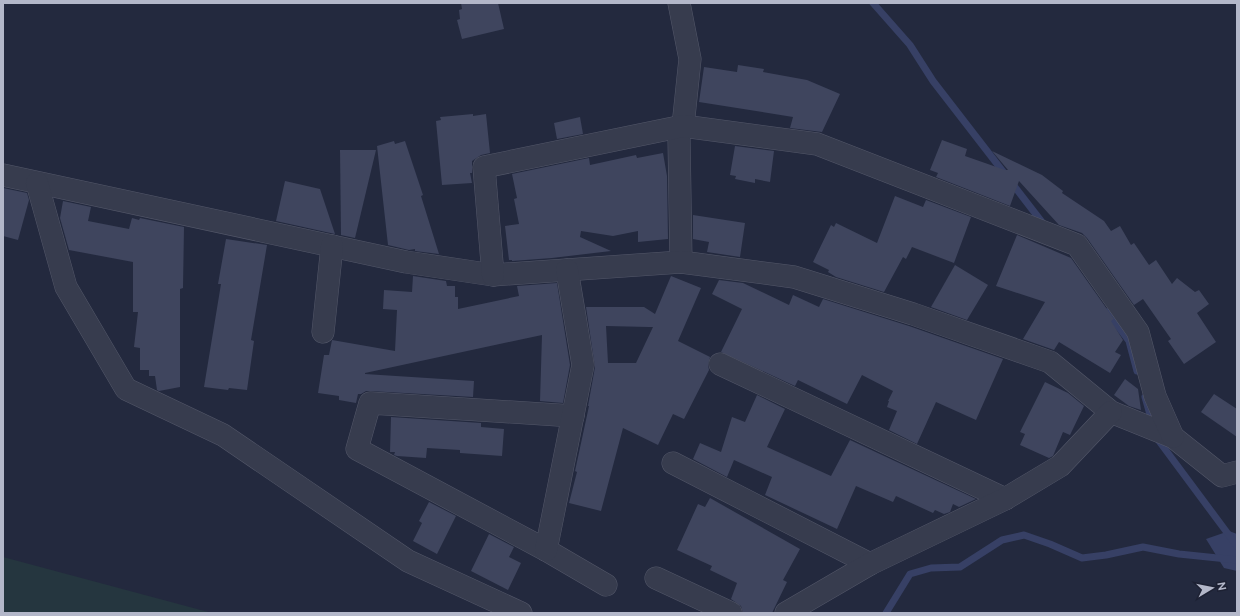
<svg xmlns="http://www.w3.org/2000/svg" width="1240" height="616" font-family="Raleway,sans-serif">
<rect width="100%" height="100%" fill="#23293e"/>
<!-- green -->
<polygon fill="#25363f" points="3,557 212,613 3,613"/>
<!-- water -->
<polygon fill="#374065" points="1229,531 1237,534 1237,571 1224,568 1206,539"/>
<g fill="none" stroke-linecap="round" stroke-linejoin="round">
<!-- stream -->
<g stroke="#374065" stroke-width="7">
<polyline points="873,3 910,45 933,81 1045,226"/>
<polyline points="1107,312 1129,341 1137,371"/>
<polyline points="1145,397 1153,425"/>
<polyline points="1156,437 1237,546"/>
<polyline points="886,613 910,574 931,568 960,567 1002,540 1024,535 1050,544 1082,558 1106,555 1143,547 1179,554 1237,560"/>
</g>
</g>
<!-- building -->
<g fill="#3f455e" fill-rule="evenodd">
<polygon points="461,3 498,3 504,29 462,39 457,20 460,19 459,10 462,9"/>
<polygon points="738,65 764,69 763,72 807,80 840,94 822,132 790,128 793,117 699,102 704,67 737,72"/>
<polygon points="473,114 473,116 486,114 490,153 481,155 472,161 472,173 470,173 472,183 442,185 436,121 441,120 440,117"/>
<polygon points="580,117 583,134 557,139 554,123"/>
<polygon points="942,140 967,149 965,156 1005,170 1008,170 992,151 1042,175 1063,191 1062,193 1104,221 1111,231 1120,226 1131,245 1134,243 1149,265 1156,260 1172,284 1177,278 1195,292 1199,290 1209,304 1197,313 1216,342 1184,364 1168,341 1171,339 1143,299 1134,305 1087,238 1082,233 1059,225 1019,181 1010,206 936,177 938,173 930,170"/>
<polygon points="394,141 395,144 405,141 423,195 421,196 439,254 415,251 415,249 409,250 388,245 377,146"/>
<polygon points="735,146 774,151 770,182 755,179 755,183 735,179 736,176 730,175"/>
<polygon points="340,150 376,150 355,238 341,235"/>
<polygon points="663,153 667,176 668,239 638,242 638,231 613,236 581,231 580,237 611,251 552,258 512,261 512,260 509,260 505,226 519,224 514,199 517,198 512,174 589,158 590,165 636,155 637,158"/>
<polygon points="285,181 320,189 335,234 276,221"/>
<polygon points="3,188 27,193 29,200 18,240 3,236"/>
<polygon points="895,196 923,207 926,200 971,217 954,263 912,247 906,259 903,257 884,292 836,277 828,272 829,270 813,262 831,225 834,227 836,223 877,243"/>
<polygon points="63,201 91,207 88,221 129,229 132,218 139,220 140,218 184,227 183,288 180,289 180,387 159,391 157,390 155,376 149,376 149,370 140,370 140,348 134,347 138,312 133,312 133,262 69,250 60,218"/>
<polygon points="693,215 745,223 740,257 707,252 709,242 693,239"/>
<polygon points="1017,235 1071,258 1114,319 1111,321 1123,340 1115,352 1121,355 1110,373 1059,342 1054,350 1023,339 1045,302 996,286"/>
<polygon points="226,239 267,245 251,340 254,341 247,390 229,388 228,390 204,387 221,284 218,284"/>
<polygon points="955,265 988,285 967,320 931,307"/>
<polygon points="413,276 446,281 447,286 455,286 455,297 458,297 458,309 519,296 517,286 557,283 570,365 563,403 540,401 542,335 365,373 365,374 474,381 473,397 370,391 366,391 361,394 358,394 356,403 339,400 339,396 318,393 324,355 329,355 332,340 395,351 397,310 383,309 384,290 412,292"/>
<path d="M671,276L701,288L678,341L710,357L708,365L709,370L684,419L673,414L658,445L623,428L601,511L569,503L577,472L575,471L589,406H588L595,367L586,307H644L655,314ZM606,326L649,327H653L636,363H608Z"/>
<polygon points="719,280 743,283 789,305 793,295 819,307 823,299 909,326 1003,359 976,420 936,402 917,444 889,430 897,411 887,407 889,401 888,401 893,391 862,375 847,404 798,380 795,386 721,352 742,309 712,294"/>
<polygon points="1125,379 1138,389 1141,410 1129,406 1114,395"/>
<polygon points="1045,382 1068,393 1084,406 1070,435 1063,432 1053,456 1049,458 1020,445 1025,434 1020,432"/>
<polygon points="1214,394 1237,409 1237,437 1201,412"/>
<polygon points="757,395 785,409 767,447 831,476 850,440 976,499 959,507 953,504 950,512 944,514 935,510 933,513 896,496 893,502 856,486 837,529 765,495 772,477 734,460 727,477 693,459 700,443 721,452 732,417 745,422"/>
<polygon points="391,417 481,423 481,427 504,429 502,456 460,453 460,450 427,448 426,458 397,456 394,455 395,452 390,452"/>
<polygon points="710,498 800,549 783,580 787,582 772,613 743,613 741,606 731,599 737,583 710,570 712,566 677,550 698,504 705,507"/>
<polygon points="429,502 456,516 437,554 413,541 422,523 419,521"/>
<polygon points="489,534 514,547 509,557 521,563 508,590 471,571"/>
</g>
<g fill="none" stroke-linecap="round" stroke-linejoin="round">
<defs>
<g id="minor">
<polyline points="679,3 690,59 683,126 679,137 681,262"/>
<polyline points="3,175 406,262 493,275 681,262 794,277 913,314 1050,362 1111,412 1173,437 1222,476 1237,472"/>
<polyline points="37,183 66,287 126,389 223,435 408,561 521,613"/>
<polyline points="493,275 484,167 683,126 817,144 1077,245 1138,332 1155,396 1173,437"/>
<polyline points="323,332 332,246"/>
<polyline points="720,364 1005,499"/>
<polyline points="573,416 370,403 357,449 546,550 606,585"/>
<polyline points="673,463 870,564"/>
<polyline points="546,550 583,365 567,270"/>
<polyline points="656,578 731,613"/>
<polyline points="786,613 870,564 1005,499 1060,466 1111,412"/>
</g>
</defs>
<!-- minor casing -->
<use href="#minor" stroke="#535769" stroke-width="23"/>
<!-- minor -->
<use href="#minor" stroke="#373c4e" stroke-width="22"/>
</g>
<!-- border -->
<rect width="1240" height="616" fill="none" stroke="#b3b7c9" stroke-width="8"/>
<!-- north arrow -->
<g transform="translate(1212 588) rotate(80)" stroke="#1d2133" stroke-width="3" paint-order="stroke">
<path d="M0-3L7 15L0 10L-7 15Z" fill="#b3b7c9"/>
<text y="-6" font-size="11" font-weight="bold" text-anchor="middle" fill="#b3b7c9">N</text>
</g>
</svg>
